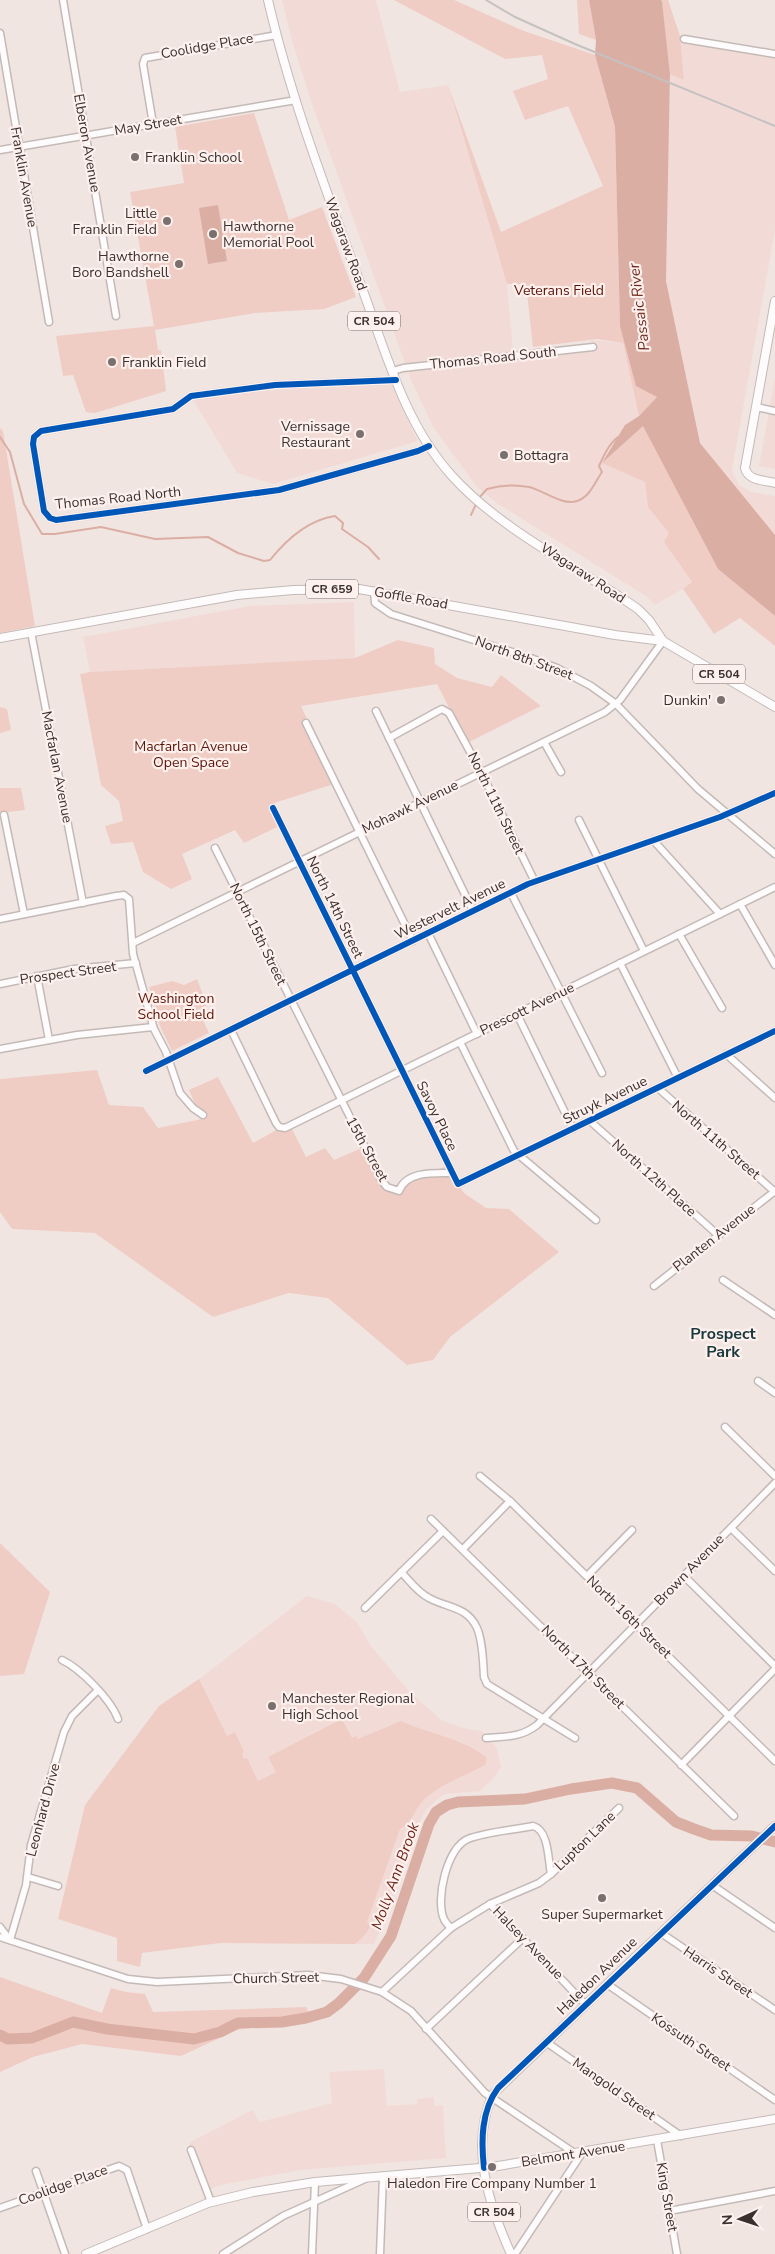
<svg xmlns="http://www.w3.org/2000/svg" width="775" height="2254" font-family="'Nunito Sans',sans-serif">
<rect width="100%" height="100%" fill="#f1e5e2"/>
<!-- built -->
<g fill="#f2dbd6">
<polygon points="282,0 376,0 400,92 448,85 507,284 514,360 592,351 591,340 623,343 639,416 625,425 645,482 648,507 669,533 665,542 693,583 655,605 646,596 498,504 477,487 433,427 411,380 312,104 292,41"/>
<polygon points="680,36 775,53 775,230 732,470 739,485 752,492 775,496 775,535 700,443 666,281 670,74 684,79"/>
<polygon points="775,378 775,469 759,466"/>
<polygon points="391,384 418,441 273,484 237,473 192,398 244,392"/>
<polygon points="354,602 355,658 90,672 83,637 250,606"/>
<polygon points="307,1596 335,1604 357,1622 371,1646 409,1691 441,1720 463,1728 482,1731 497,1748 501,1767 494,1778 480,1791 446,1794 440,1797 426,1810 419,1823 384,1921 374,1944 220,1943 159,1706 199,1679"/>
<polygon points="384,2069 387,2106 417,2104 417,2099 434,2097 434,2106 443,2105 446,2158 301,2170 221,2185 206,2191 189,2143 252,2110 260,2122 332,2103 329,2072"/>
</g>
<!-- green -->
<g fill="#efcdc5">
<polygon points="394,0 454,0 524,31 595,55 615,127 620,326 657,397 639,416 623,343 597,339 533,347 526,284 507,284 448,85 501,232 603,186 568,106 525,120 513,91 548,79 542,55 505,59"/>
<polygon points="577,0 589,0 596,40 579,34"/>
<polygon points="661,0 668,0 680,36 684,80 670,74"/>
<polygon points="254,113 289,220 322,207 356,297 324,309 255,313 155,330 158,350 161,350 166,391 95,413 86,412 73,375 63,376 56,336 154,326 130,192 184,183 175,127"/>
<polygon points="643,425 718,569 775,616 775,646 740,618 714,634 683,589 692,582 664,542 669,533 648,507 645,482 602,463"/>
<polygon points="0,428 3,431 35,626 0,633"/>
<polygon points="398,640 434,648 435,664 457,678 492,687 501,675 541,706 467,743 437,684 301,706 337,783 271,804 281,825 244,843 235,830 182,854 192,879 171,889 143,872 133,842 111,844 105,826 123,821 119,801 101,785 80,674 90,672 355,658"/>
<polygon points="0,707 7,709 11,730 0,733"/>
<polygon points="0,788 21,788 25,810 0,813"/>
<polygon points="197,979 207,1005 198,1010 209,1033 172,1051 160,1026 149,987 172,981 184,985"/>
<polygon points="97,1070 109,1105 143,1107 158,1128 202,1119 189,1090 218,1077 253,1143 289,1123 306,1157 325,1148 334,1160 364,1147 390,1187 447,1166 464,1193 486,1208 509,1209 559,1252 450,1337 433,1360 407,1365 328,1298 289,1293 213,1317 95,1233 12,1229 0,1212 0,1079"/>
<polygon points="0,1543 50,1592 24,1674 0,1676"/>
<path d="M199,1679L227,1736L235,1732L244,1752L242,1753L244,1759L247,1758L258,1781L276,1772L268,1757L342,1719L352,1738L356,1736L358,1739L401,1721C429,1734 463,1738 487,1758L485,1765C465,1776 445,1782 427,1797C415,1806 413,1823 400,1829L367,1922L371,1925L366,1934L355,1944L220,1943L142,1953L140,1967L117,1961V1938L58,1919L85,1805L159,1706Z"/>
<polygon points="0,1977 102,2013 111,1988 126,1992 145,1994 153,2012 306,2007 312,2019 237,2030 181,2056 82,2044 33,2057 0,2072"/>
</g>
<!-- water -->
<g fill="#dbaea4">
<polygon points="589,0 661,0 662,2 670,74 666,281 700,443 775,535 775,616 718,569 643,426 602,463 625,425 639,416 657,397 636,386 620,326 615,127 595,55 596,40"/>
<polygon points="218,205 227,261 208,264 199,208"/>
</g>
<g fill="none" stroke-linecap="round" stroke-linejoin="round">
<!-- stream -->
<g stroke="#dbaea4" stroke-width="2">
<path d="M0,437L10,452L24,504L42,534H55L101,527L155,539L208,537L238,553L264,561L270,560C286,540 309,520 335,516L343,523L342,529L368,547L379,559"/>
<path d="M478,499L487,489C502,485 514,484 529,487C543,490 562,506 577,501C590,497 595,482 602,472L599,466C604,455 609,444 618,437"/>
<polyline points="471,515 476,504"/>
</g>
<!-- river -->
<polyline stroke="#dbaea4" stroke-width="11" points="0,2035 8,2039 32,2038 73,2022 107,2029 194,2039 220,2032 238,2023 282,2022 306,2018 327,2012 339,2003 364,1978 391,1936 429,1824 436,1812 447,1805 458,1802 525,1799 571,1789 612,1783 637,1788 676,1822 694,1829 711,1835 752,1836 775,1842"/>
<defs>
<g id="minor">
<polyline points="63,0 116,316"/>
<polyline points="0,33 49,322"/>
<polyline points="684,39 775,54"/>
<polyline points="153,124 143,64 145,58 277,35"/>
<polyline points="0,150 296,100"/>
<polyline points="393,371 403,368 593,347"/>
<polyline points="396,380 275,385 191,396 173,409 41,431 34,437 33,444 44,511 50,518 56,520 279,490 418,451 429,446"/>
<polyline points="756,407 775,411"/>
<polyline points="374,591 375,603 391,614 528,657 557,668 591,686 616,704 698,789 775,854"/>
<polyline points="31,632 83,903"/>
<polyline points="376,711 473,911"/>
<polyline points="306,723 413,941"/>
<polyline points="389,738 438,711 442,709 449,713 481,772 535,882"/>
<polyline points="544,742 561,772"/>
<polyline points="273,808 458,1184 775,1031"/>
<polyline points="4,815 24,914"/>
<polyline points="579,820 644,951"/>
<polyline points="653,840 720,914"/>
<path d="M215,848L382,1181L387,1187L399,1191C406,1171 434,1173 451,1173"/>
<polyline points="511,893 602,1073"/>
<polyline points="740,904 775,965"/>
<polyline points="0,919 116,896 124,895 129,899 133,954 154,1029 166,1052 180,1093 193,1108 203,1115"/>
<polyline points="428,933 477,1034"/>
<polyline points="679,934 722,1008"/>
<polyline points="133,943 605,712 620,700 663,641"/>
<polyline points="620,963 678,1078"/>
<polyline points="37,976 49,1040"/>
<polyline points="0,984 74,969 136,963"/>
<polyline points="517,1014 573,1129"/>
<polyline points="231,1030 276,1123 279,1127 285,1128 775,887"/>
<polyline points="460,1042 514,1151 596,1220"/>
<polyline points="0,1049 77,1035 153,1027"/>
<polyline points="726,1054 775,1098"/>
<polyline points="146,1071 528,884 720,817 775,793"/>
<polyline points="658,1088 775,1192"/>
<polyline points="590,1121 718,1235"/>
<polyline points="723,1280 775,1315"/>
<polyline points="654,1286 775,1191"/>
<polyline points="758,1381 775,1393"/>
<polyline points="725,1427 775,1476"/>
<polyline points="480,1476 510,1501 775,1761"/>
<polyline points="431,1519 734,1816"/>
<polyline points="731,1528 775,1571"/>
<polyline points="463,1549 510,1501"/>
<path d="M401,1572C410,1581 417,1592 429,1598C447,1608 467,1606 477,1628C483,1642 483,1662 484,1677L487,1684L575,1738"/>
<polyline points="587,1576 632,1530"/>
<polyline points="684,1576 775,1666"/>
<polyline points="365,1608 443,1531"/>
<path d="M62,1660C81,1669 111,1700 118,1719"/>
<path d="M486,1738C506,1736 520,1738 537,1725L775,1483"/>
<polyline points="681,1765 775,1669"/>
<polyline points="28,1877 58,1886"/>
<polyline points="712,1885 775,1928"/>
<polyline points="490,1904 586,2005"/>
<polyline points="0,1927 10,1940"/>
<path d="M451,1928C448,1925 445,1922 444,1919C435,1900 447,1847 468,1839C486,1832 513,1830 533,1826C549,1830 548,1860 551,1874"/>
<polyline points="661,1933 775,2010"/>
<polyline points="0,1937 128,1979 157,1982 308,1975 341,1979 382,1992 411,2011 485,2093 576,2154"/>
<polyline points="10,1940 26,1885 31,1845 64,1732 72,1716 97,1691"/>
<polyline points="607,1984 775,2100"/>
<polyline points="382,1992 451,1928 490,1904 539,1883 551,1874 619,1808"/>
<polyline points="426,2029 523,1938"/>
<polyline points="546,2042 681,2136"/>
<polyline points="657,2140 677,2254"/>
<polyline points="191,2150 211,2202"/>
<polyline points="36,2171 65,2254"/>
<polyline points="0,2208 119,2166 127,2170 147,2229"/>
<polyline points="669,2211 775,2191"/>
<polyline points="223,2254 283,2216 365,2179"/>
<polyline points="312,2254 315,2182"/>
<polyline points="380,2254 383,2176"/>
<polyline points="515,2254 582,2153"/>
</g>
<g id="major">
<path d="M268,0C291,99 327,193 362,288C386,353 405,425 453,477C501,530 579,568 638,609L649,620L663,641"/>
<path d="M775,301L745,468C748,481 764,480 775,483"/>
<polyline points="0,638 237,595 293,590 359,589 615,635 663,641 775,707"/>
<polyline points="86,2254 208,2203 253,2192 315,2182 492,2167 775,2119"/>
<path d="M511,2254C489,2205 469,2146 493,2094L626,1966L775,1826"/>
</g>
</defs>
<!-- minor casing -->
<use href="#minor" stroke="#c3bab7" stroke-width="9"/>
<!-- major casing -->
<use href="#major" stroke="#c3bab7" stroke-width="10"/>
<!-- minor -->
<use href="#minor" stroke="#fdfbfb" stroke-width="6"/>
<!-- major -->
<use href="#major" stroke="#fdfbfb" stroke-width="8"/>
<!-- rail -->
<polyline stroke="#c4c1c1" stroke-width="2" points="486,0 515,17 575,44 775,126"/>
<defs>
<g id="cycleway">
<polyline points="396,380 275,385 191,396 173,409 41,431 34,437 33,444 44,511 50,518 56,520 279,490 418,451 429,446"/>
<polyline points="273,808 458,1184 775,1031"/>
<polyline points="146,1071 528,884 720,817 775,793"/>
<path d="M484,2168C481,2141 481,2111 498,2088L775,1826"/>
</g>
</defs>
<!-- cycleway casing -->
<use href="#cycleway" stroke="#fef0ed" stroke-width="9"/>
<!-- cycleway -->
<use href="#cycleway" stroke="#0057b8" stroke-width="6"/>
</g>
<!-- markers -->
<g fill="#7a706e" stroke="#fef0ed" stroke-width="2">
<circle cx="135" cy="157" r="5"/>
<circle cx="167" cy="221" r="5"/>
<circle cx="213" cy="234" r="5"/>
<circle cx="179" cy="264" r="5"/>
<circle cx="112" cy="362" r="5"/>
<circle cx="360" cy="434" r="5"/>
<circle cx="504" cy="455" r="5"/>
<circle cx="721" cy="700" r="5"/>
<circle cx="272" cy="1706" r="5"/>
<circle cx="602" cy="1898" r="5"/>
<circle cx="492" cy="2167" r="5"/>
</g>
<g text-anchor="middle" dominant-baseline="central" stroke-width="4.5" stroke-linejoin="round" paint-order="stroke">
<!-- shield labels -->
<g fill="#fef0ed" stroke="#756a68" stroke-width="1">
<rect x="348" y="311.5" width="52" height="19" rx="4"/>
<rect x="306" y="579.5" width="52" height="19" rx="4"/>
<rect x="693" y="664.5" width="52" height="19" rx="4"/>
<rect x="468" y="2202.5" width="52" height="19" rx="4"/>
</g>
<g font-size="12" font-weight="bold" fill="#3a312f">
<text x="374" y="321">CR 504</text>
<text x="332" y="589">CR 659</text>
<text x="719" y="674">CR 504</text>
<text x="494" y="2212">CR 504</text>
</g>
<!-- street labels -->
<g font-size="14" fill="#3a312f" stroke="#fef0ed">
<text transform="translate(207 46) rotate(-10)">Coolidge Place</text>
<text transform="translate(148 125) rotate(-10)">May Street</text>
<text transform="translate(87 143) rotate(80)">Elberon Avenue</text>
<text transform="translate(24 177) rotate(80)">Franklin Avenue</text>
<text transform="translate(346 244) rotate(70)">Wagaraw Road</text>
<text transform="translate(493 358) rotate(-6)">Thomas Road South</text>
<text transform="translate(118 498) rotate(-6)">Thomas Road North</text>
<text transform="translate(583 573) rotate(33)">Wagaraw Road</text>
<text transform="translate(411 598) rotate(10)">Goffle Road</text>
<text transform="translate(524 658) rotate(20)">North 8th Street</text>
<text transform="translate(57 767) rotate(79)">Macfarlan Avenue</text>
<text transform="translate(496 803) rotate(64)">North 11th Street</text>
<text transform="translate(410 807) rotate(-26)">Mohawk Avenue</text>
<text transform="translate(335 907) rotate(64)">North 14th Street</text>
<text transform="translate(450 909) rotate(-26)">Westervelt Avenue</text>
<text transform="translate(258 934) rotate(64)">North 15th Street</text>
<text transform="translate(68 973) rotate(-8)">Prospect Street</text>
<text transform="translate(527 1009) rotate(-26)">Prescott Avenue</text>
<text transform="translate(605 1100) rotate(-26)">Struyk Avenue</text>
<text transform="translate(437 1116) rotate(64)">Savoy Place</text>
<text transform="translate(716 1140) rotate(41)">North 11th Street</text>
<text transform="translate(367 1149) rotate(61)">15th Street</text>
<text transform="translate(654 1178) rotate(42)">North 12th Place</text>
<text transform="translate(714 1238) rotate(-38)">Planten Avenue</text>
<text transform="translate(689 1570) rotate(-46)">Brown Avenue</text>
<text transform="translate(629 1617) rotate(44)">North 16th Street</text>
<text transform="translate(583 1667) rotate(45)">North 17th Street</text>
<text transform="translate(43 1810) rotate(-75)">Leonhard Drive</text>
<text transform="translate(585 1841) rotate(-44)">Lupton Lane</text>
<text transform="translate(528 1943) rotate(46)">Halsey Avenue</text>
<text transform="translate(718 1972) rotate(34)">Harris Street</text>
<text transform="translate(597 1976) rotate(-44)">Haledon Avenue</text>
<text transform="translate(276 1978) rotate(-1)">Church Street</text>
<text transform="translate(691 2042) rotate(34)">Kossuth Street</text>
<text transform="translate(614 2089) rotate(35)">Mangold Street</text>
<text transform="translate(573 2154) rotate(-9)">Belmont Avenue</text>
<text transform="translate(63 2185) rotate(-20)">Coolidge Place</text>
<text transform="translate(667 2197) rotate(80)">King Street</text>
</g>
<!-- poi labels -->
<g font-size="14" fill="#3a312f" stroke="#fef0ed" text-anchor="start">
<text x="145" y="157">Franklin School</text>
<text x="157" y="213" text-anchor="end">Little<tspan x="157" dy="16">Franklin Field</tspan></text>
<text x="223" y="226">Hawthorne<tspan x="223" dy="16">Memorial Pool</tspan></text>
<text x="169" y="256" text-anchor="end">Hawthorne<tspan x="169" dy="16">Boro Bandshell</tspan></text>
<text x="122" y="362">Franklin Field</text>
<text x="350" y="426" text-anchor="end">Vernissage<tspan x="350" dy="16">Restaurant</tspan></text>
<text x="514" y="455">Bottagra</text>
<text x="711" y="700" text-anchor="end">Dunkin'</text>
<text x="282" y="1698">Manchester Regional<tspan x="282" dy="16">High School</tspan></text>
<text x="602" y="1914" text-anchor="middle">Super Supermarket</text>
<text x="492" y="2183" text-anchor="middle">Haledon Fire Company Number 1</text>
</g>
<!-- park labels -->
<g font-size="14" fill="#5a1407" stroke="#fef0ed">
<text x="559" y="290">Veterans Field</text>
<text x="191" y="746">Macfarlan Avenue<tspan x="191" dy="16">Open Space</tspan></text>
<text x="176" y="998">Washington<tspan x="176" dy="16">School Field</tspan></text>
</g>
<!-- water labels -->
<g font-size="15" font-style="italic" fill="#6f281b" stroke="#fef0ed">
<text transform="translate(639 307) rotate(-97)">Passaic River</text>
<text transform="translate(395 1876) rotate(-70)">Molly Ann Brook</text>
</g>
<!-- quarter labels -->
<g font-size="16" font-weight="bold" fill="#183a3e" stroke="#fef0ed">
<text x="723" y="1334">Prospect<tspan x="723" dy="18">Park</tspan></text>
</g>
</g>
<!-- north arrow -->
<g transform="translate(740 2219) rotate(267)" stroke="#fef0ed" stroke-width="4" paint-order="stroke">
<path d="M0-4L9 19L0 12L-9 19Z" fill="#3a312f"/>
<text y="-8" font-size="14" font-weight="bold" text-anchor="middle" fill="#3a312f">N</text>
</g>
</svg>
